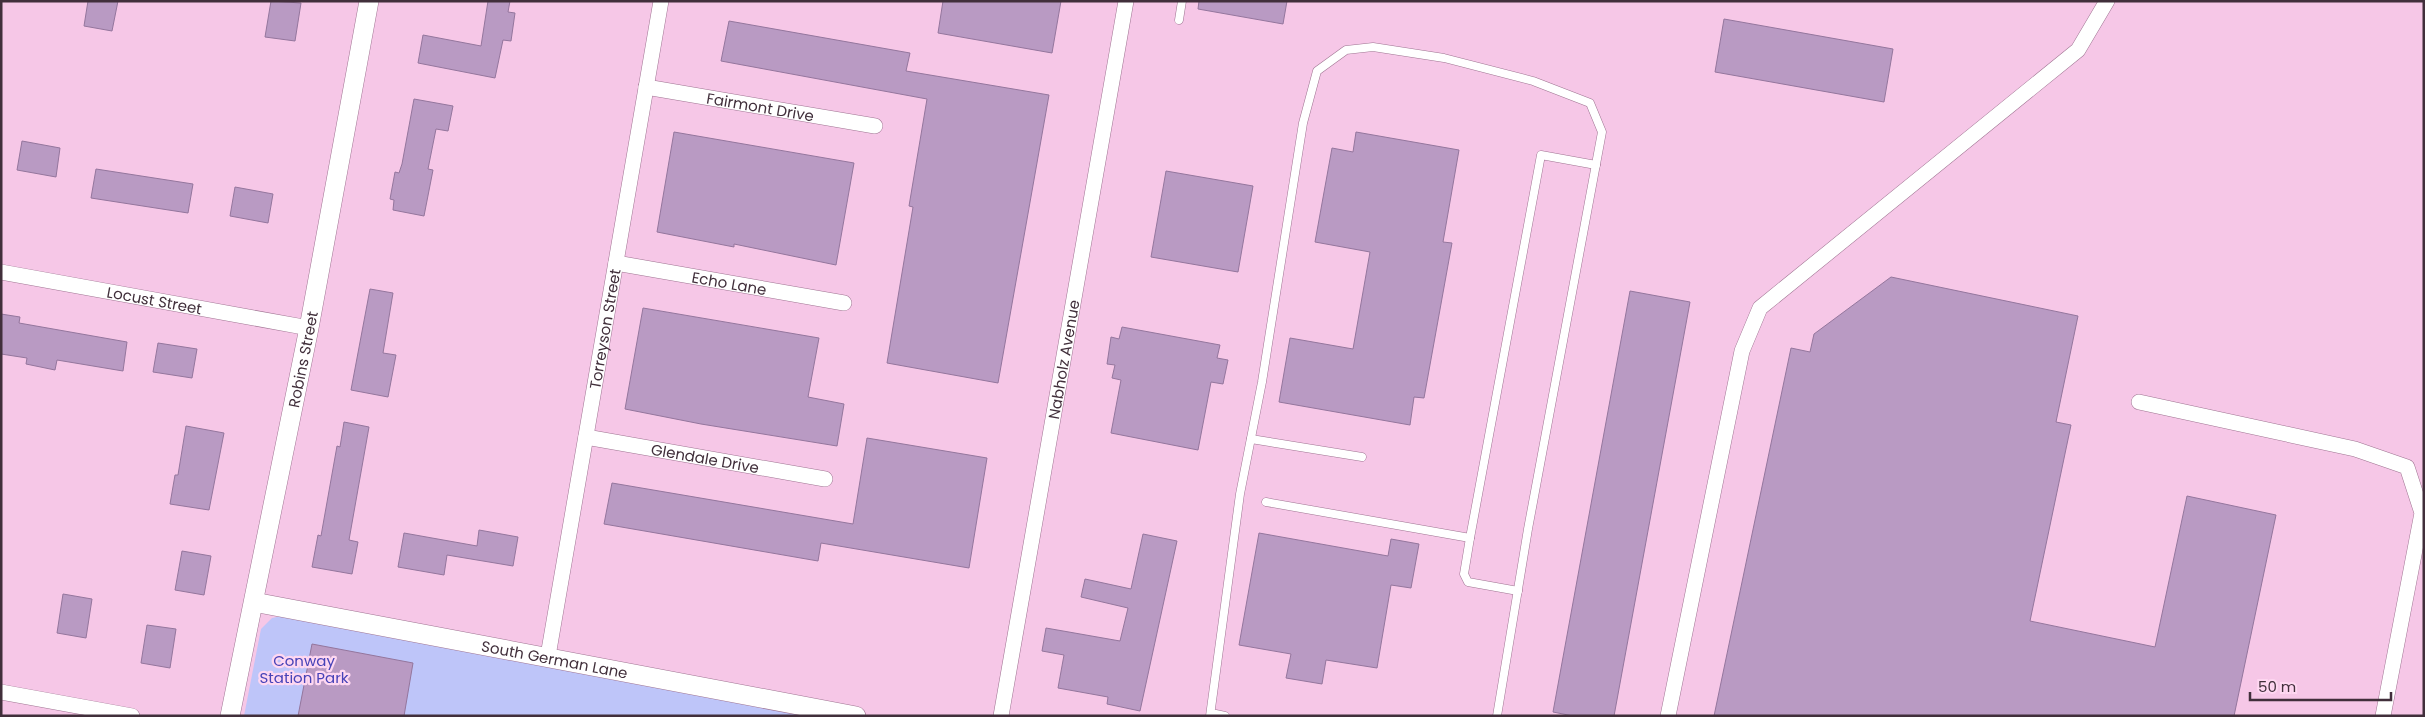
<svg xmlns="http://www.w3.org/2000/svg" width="2425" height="717" font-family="Poppins,sans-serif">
<rect width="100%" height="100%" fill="#f6c7e7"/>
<!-- green -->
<polygon fill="#bec5f9" points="282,616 812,716 244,716 261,629 272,618"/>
<!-- building -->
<g fill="#b99ac3" stroke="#94769d">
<polygon points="88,1 118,1 112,31 84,26"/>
<polygon points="271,1 301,3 295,41 265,37"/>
<polygon points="488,1 510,1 508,12 515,13 511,41 503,40 495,78 418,63 423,35 481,46"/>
<polygon points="943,1 1061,1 1052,53 938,33"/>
<polygon points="1199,1 1287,1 1283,24 1198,9"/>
<polygon points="1724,19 1893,49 1884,102 1715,72"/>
<polygon points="729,21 910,53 906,71 1049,95 998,383 887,363 913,207 909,206 927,99 721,61"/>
<polygon points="414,99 453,106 448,131 436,129 428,169 433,170 424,216 393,210 394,200 390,199 395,172 399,173 402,164"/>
<polygon points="674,132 854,163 836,265 734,244 734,247 657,232"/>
<polygon points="1356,132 1459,150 1443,242 1452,243 1424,398 1414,397 1410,425 1279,402 1290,338 1353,349 1370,252 1315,242 1332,148 1353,152"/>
<polygon points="22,141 60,148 56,177 17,170"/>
<polygon points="96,169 193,184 188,213 91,198"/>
<polygon points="1166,171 1253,186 1238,272 1151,257"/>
<polygon points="235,187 273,194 268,223 230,216"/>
<polygon points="1891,277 2078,316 2056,422 2071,425 2030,621 2155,647 2187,496 2276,515 2234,716 1714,716 1791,348 1810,352 1814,334"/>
<polygon points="370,289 393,293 383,353 396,355 388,397 351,390"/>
<polygon points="1630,291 1690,302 1614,716 1573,716 1553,712"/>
<polygon points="643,308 819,338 808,397 844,404 837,446 701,424 625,409"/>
<polygon points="1,314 20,317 19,323 127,342 123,371 57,360 55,370 26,364 27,358 1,354"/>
<polygon points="1122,327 1220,345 1217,358 1228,360 1223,384 1211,382 1198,450 1111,433 1121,380 1112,378 1115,365 1107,364 1111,337 1119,339"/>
<polygon points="158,343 197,349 192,378 153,372"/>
<polygon points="344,422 369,427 349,540 358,542 352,574 312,567 318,535 321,536 337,446 340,447"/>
<polygon points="186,426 224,433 209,510 170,504 175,475 178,475"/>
<polygon points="867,438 987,458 969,568 821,543 818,561 604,524 612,483 853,524"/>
<polygon points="479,530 518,537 513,566 447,555 444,575 398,567 404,533 477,546"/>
<polygon points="1259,533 1388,556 1391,539 1419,544 1411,588 1391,585 1377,668 1326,660 1322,684 1286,678 1291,654 1239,645"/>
<polygon points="1143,534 1177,541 1140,711 1107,704 1108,697 1058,688 1064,655 1042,651 1046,628 1120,641 1128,608 1081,597 1085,579 1131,589"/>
<polygon points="182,551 211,556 204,595 175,590"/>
<polygon points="63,594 92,599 86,638 57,633"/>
<polygon points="147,625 176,629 170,668 141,663"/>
<polygon points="312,644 413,663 404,716 298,716"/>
</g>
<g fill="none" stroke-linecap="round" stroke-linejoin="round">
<defs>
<g id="service">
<polyline points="1179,20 1182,1"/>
<polyline points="1251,439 1362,457"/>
<polyline points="1266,502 1470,538"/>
<polyline points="1518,591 1468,582 1464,574 1470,538 1541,155 1596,165"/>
<polyline points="1211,713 1225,716"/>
<polyline points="1210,716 1240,494 1262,382 1303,123 1317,71 1346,50 1373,47 1444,58 1533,81 1590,103 1602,132 1528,529 1497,716"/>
</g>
<g id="minor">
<path id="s1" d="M646,87L875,126"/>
<path id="s2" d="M616,263L844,303"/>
<path id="s3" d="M1,272L309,328"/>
<polyline points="2139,402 2355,449 2407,467 2422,513 2383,716"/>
<path id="s4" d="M586,437L825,479"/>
<path id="s5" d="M548,656L661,1"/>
<polyline points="1,692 132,716"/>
<path id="s6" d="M1001,716L1126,1"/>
<polyline points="1668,716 1742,351 1760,308 2078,50 2107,1"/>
</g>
<g id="tertiary">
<path id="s7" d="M254,602L856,716"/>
<path id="s8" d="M230,716L309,328L369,1"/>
</g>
</defs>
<!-- service casing -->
<use href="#service" stroke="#9f7492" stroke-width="9"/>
<!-- minor casing -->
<use href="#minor" stroke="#9f7492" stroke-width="16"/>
<!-- tertiary casing -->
<use href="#tertiary" stroke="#9f7492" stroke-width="20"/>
<!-- service -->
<use href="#service" stroke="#fff" stroke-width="8"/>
<!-- minor -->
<use href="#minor" stroke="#fff" stroke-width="15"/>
<!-- tertiary -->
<use href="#tertiary" stroke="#fff" stroke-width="19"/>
</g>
<g text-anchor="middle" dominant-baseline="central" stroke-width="4.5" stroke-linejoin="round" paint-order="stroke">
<!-- street labels -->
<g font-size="15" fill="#412f3b" stroke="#fed7f1">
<text stroke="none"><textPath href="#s1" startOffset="116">Fairmont Drive</textPath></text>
<text stroke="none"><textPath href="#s2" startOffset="115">Echo Lane</textPath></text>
<text stroke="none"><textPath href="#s3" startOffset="156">Locust Street</textPath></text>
<text stroke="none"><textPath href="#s5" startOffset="332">Torreyson Street</textPath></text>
<text stroke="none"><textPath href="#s6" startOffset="362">Nabholz Avenue</textPath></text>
<text stroke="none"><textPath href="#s8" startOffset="364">Robins Street</textPath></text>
<text stroke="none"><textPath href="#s4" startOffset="121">Glendale Drive</textPath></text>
<text stroke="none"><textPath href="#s7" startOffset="306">South German Lane</textPath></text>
</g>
<!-- park labels -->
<g font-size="15" fill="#4743b7" stroke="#fed7f1">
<text x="304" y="660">Conway<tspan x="304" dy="17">Station Park</tspan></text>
</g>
</g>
<!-- border -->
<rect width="2425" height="717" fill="none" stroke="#412f3b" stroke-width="5"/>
<!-- scale -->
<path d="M2250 692v8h141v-8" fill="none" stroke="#412f3b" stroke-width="2.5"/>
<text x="2258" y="692" font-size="15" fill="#412f3b" stroke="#fed7f1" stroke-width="4" paint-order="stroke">50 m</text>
</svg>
